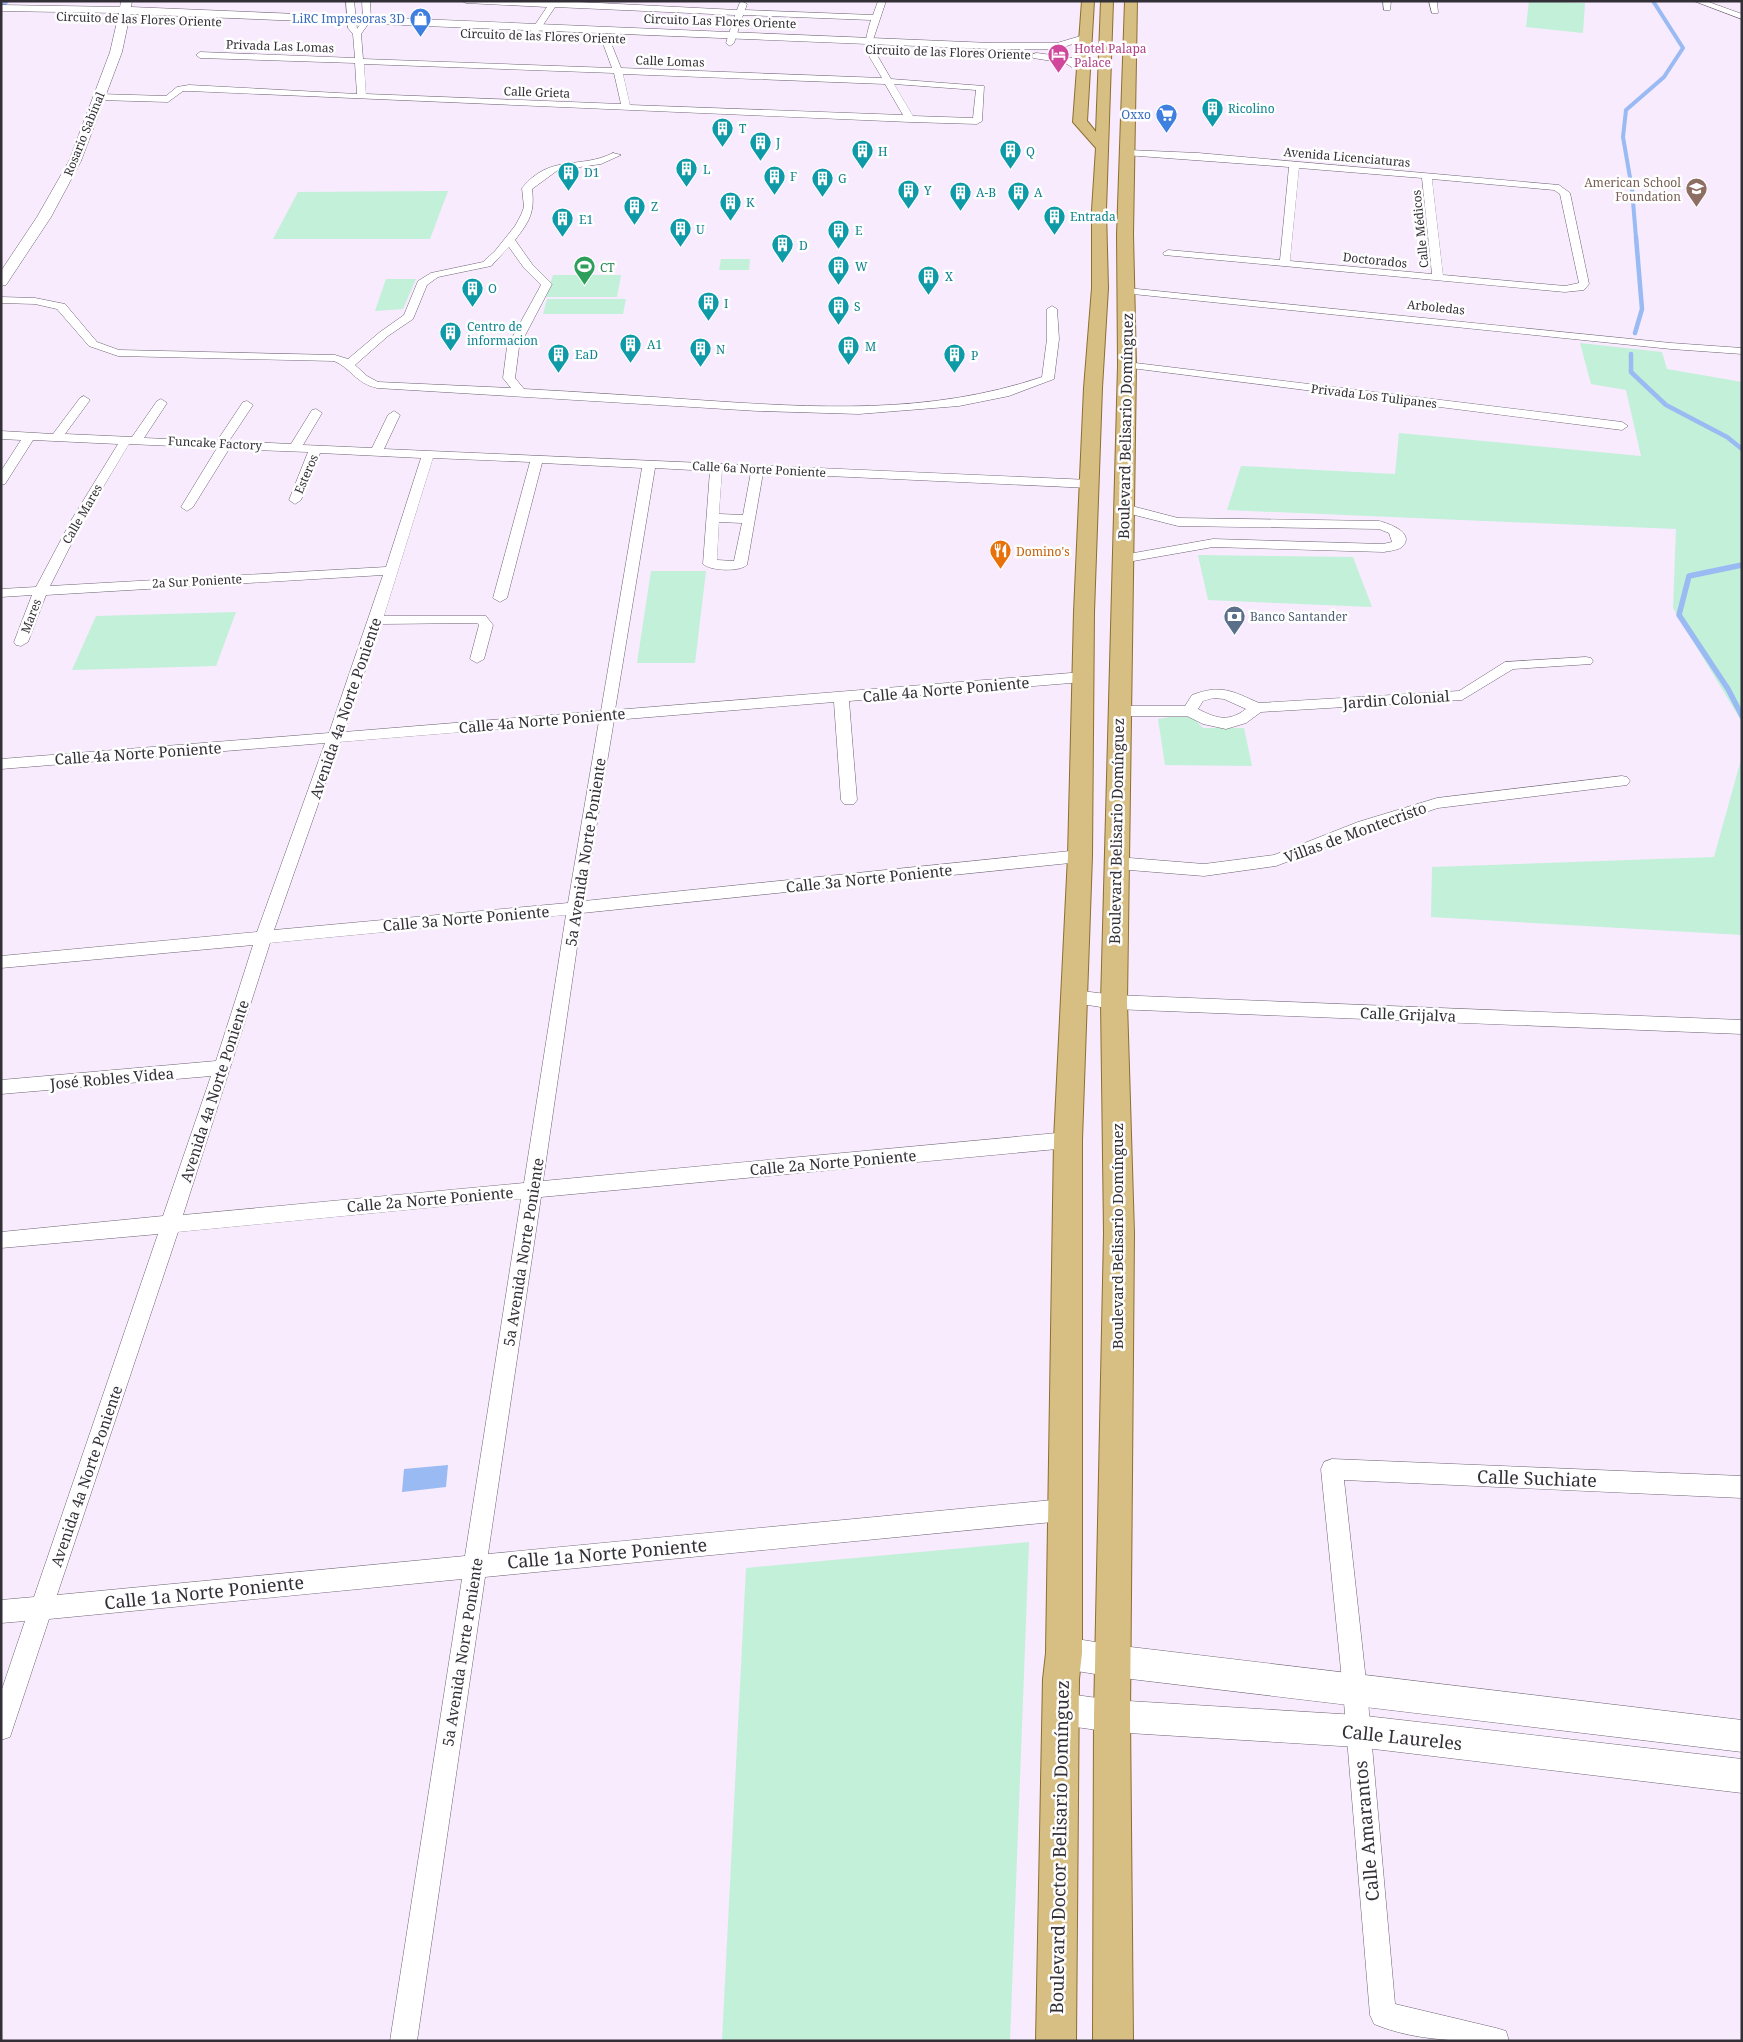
<svg xmlns="http://www.w3.org/2000/svg" width="1743" height="2042" font-family="'Noto Serif',serif">
<rect width="100%" height="100%" fill="#f7ebfd"/>
<!-- green -->
<g fill="#c2f0d9">
<polygon points="1529,1 1585,3 1583,33 1526,27"/>
<polygon points="448,191 430,239 273,239 298,192"/>
<polygon points="721,259 750,259 749,270 719,270"/>
<polygon points="553,275 621,275 617,297 546,297"/>
<polygon points="386,279 416,279 403,309 375,311"/>
<polygon points="547,299 626,299 623,314 543,314"/>
<polygon points="1580,343 1662,352 1667,369 1742,382 1742,722 1673,608 1676,529 1227,510 1241,466 1395,474 1399,433 1641,456 1626,390 1591,384"/>
<polygon points="1198,555 1353,557 1372,607 1208,600"/>
<polygon points="651,571 706,571 695,663 637,663"/>
<polygon points="236,612 216,666 72,670 96,616"/>
<polygon points="1170,717 1192,717 1203,728 1244,728 1252,766 1165,765 1158,719"/>
<polygon points="1742,756 1742,935 1431,917 1432,867 1714,857"/>
<polygon points="1029,1542 1010,2041 722,2041 746,1568"/>
</g>
<!-- water -->
<polygon fill="#99baf2" points="448,1465 446,1487 402,1492 404,1469"/>
<g fill="none" stroke-linecap="round" stroke-linejoin="round">
<!-- stream-far2 -->
<g stroke="#99baf2" stroke-width="4">
<polyline points="1,7 7,1"/>
<polyline points="1636,238 1632,189 1623,137 1626,110 1664,77 1683,48 1653,1"/>
</g>
<!-- stream-far1 -->
<g stroke="#99baf2" stroke-width="4.5">
<polyline points="1635,333 1642,309 1636,237"/>
<polyline points="1631,354 1631,372 1666,405 1727,437 1742,449"/>
</g>
<!-- stream -->
<polyline stroke="#99baf2" stroke-width="5.5" points="1742,565 1689,576 1679,615 1728,689 1742,716"/>
<defs>
<g id="street">
<path d="M346,1H354L357,29L363,20L362,1H370L371,20L361,34L363,59L612,68L601,38L605,35L609,38L621,68L882,78C867,51 861,51 871,20L743,15L734,43L730,46L726,43L735,15L555,7L535,37L532,38L528,35L547,7L466,3L462,1H559L737,10L740,2H743L747,4L745,10L873,15L878,1H886L873,40V48L891,79L984,86L982,121L977,124L910,122L189,91H183L168,102L99,100L95,97L99,94L166,96L177,87L189,85L357,94L355,63L200,58L196,55L200,52L355,58L353,34L348,28ZM364,64L614,73L621,104L366,94ZM623,74L885,84L903,115L630,105ZM894,84L976,90L973,118L913,116Z"/>
<polygon points="1383,1 1391,1 1390,10 1384,10"/>
<polygon points="1429,1 1437,1 1438,13 1432,13"/>
<polygon points="1694,1 1706,1 1742,14 1742,19"/>
<path d="M1128,150L1198,153L1559,185L1570,193L1589,284L1584,290L1565,292L1164,255L1163,253L1168,250L1280,260L1289,167L1125,155V151ZM1299,168L1422,178L1432,274L1290,261ZM1432,179L1554,190L1560,194L1579,283L1565,286L1443,275Z"/>
<path d="M613,153L621,155L601,164L558,170L532,189C535,213 529,222 515,240L532,264L552,284L519,347L515,378L524,389C582,392 640,396 698,400C816,408 929,415 1042,377L1047,339V309L1052,306L1057,309L1059,339L1054,379L1009,396L959,406L859,414L758,411L377,388C355,383 351,368 334,361L118,356L89,346L57,309L35,304L1,303V297L35,298L65,304L97,342L119,350L335,355L348,359L380,332L404,315L418,281L431,273L483,262L495,251L515,226L521,215L524,207L522,188C551,153 579,170 613,153ZM509,247L524,268L541,285L507,347L503,378L511,388L378,382L367,376L355,365L388,336L413,319L427,285L438,277L491,266Z"/>
<polygon points="1127,288 1671,343 1742,348 1742,354 1671,349 1123,293 1122,291"/>
<polygon points="1127,362 1622,422 1628,426 1622,430 1123,367 1123,363"/>
<path d="M84,396L90,400L65,434L132,437L157,401L161,399L167,403L144,438L217,441L243,402L247,401L253,405L229,441L291,444L312,410L316,409L322,413L303,445L372,448L388,415L394,411L400,415L384,449L1090,480L1096,484L1090,488L763,473L747,565C740,572 710,571 703,564L710,471L655,468L615,710L1083,672L1090,677L1083,682L849,701L857,800L854,804H844L841,800L834,702L614,720L584,901L1080,850L1086,852L1088,856L1086,860L1080,862L582,913L543,1181L1068,1132L1075,1135L1077,1140L1075,1145L1068,1148L541,1197L488,1554L1063,1499L1071,1502L1074,1510L1071,1518L1063,1521L485,1577L417,2041H390L462,1579L49,1619L13,1728L10,1737L1,1740V1692L25,1621L1,1623V1600L34,1597L158,1234L1,1248V1232L163,1216L211,1076L1,1094V1080L216,1061L253,945L1,968V956L257,932L325,743L1,769V759L329,733L383,575L46,595L28,642L21,646L16,645L14,642L32,595L1,597V589L36,587L72,519L118,444L33,440L5,484L1,485V471L21,440L1,439V431L53,434L80,398ZM129,444L217,448L181,507L187,511L193,507L229,449L308,452L289,500L295,504L301,500L320,453L421,458L386,567L50,586L84,519ZM433,458L530,462L493,598L500,602L507,598L542,463L642,468L601,711L344,732L381,624L477,623L479,625L470,659L477,663L484,659L493,625L486,616H384ZM722,471L751,472L743,515L719,514ZM719,522L742,523L734,561L717,560ZM599,721L568,903L274,930L340,742ZM566,915L524,1183L183,1215L270,943ZM521,1199L465,1556L57,1595L178,1232Z"/>
<path d="M1124,504L1178,518L1379,521C1387,523 1415,532 1403,546C1400,550 1389,551 1384,552L1213,547L1122,563L1115,559L1117,556L1213,539L1383,544L1392,542L1389,533L1379,529L1178,526L1119,511L1118,508Z"/>
<path d="M1586,657L1591,658L1593,661L1591,664L1513,669L1462,700L1261,712L1246,723L1226,729L1203,724L1187,716H1118L1111,711L1118,706H1185L1192,695C1221,684 1232,691 1259,703L1459,691L1505,662ZM1214,698L1224,699L1246,709C1229,722 1217,719 1198,709L1203,701Z"/>
<polygon points="1622,776 1627,777 1630,781 1627,785 1438,808 1370,830 1276,866 1204,876 1117,869 1111,867 1109,863 1111,859 1117,857 1204,864 1274,855 1358,822 1437,798"/>
<polygon points="1074,990 1114,995 1742,1020 1742,1034 1114,1009 1068,1002 1065,997 1068,992"/>
<path d="M1332,1459L1742,1476V1498L1344,1480L1367,1690L1395,2004L1496,2028L1506,2031L1509,2041C1463,2041 1417,2042 1374,2024L1370,2015L1343,1690L1321,1469L1324,1462Z"/>
</g>
<g id="secondary">
<polygon points="121,1 132,1 131,7 991,43 1057,43 1084,35 1090,38 1058,49 991,49 130,14 122,52 81,161 51,217 6,285 1,286 1,271 37,217 69,161 110,52 119,13 1,11 1,5 120,7"/>
<polygon points="1037,53 1072,58 1088,69 1082,73 1065,63 1033,58 1033,54"/>
<polygon points="1064,1637 1114,1645 1742,1720 1742,1752 1114,1677 1064,1669 1053,1664 1048,1653 1053,1642"/>
<polygon points="1061,1693 1112,1700 1357,1715 1742,1759 1742,1793 1357,1747 1112,1732 1061,1725 1050,1720 1045,1709 1050,1698"/>
</g>
<g id="primary">
<polygon points="1082,1 1094,1 1087,121 1096,132 1101,1 1113,1 1106,210 1108,288 1102,388 1094,612 1092,856 1082,1140 1082,1653 1079,1679 1076,2041 1036,2041 1043,1679 1046,1653 1054,1140 1068,856 1074,612 1084,388 1092,288 1092,210 1096,148 1073,122"/>
<polygon points="1125,1 1137,1 1133,234 1136,365 1127,1002 1134,1233 1130,1716 1133,2041 1093,2041 1094,1716 1104,1233 1101,1002 1118,365 1117,234"/>
</g>
</defs>
<!-- street casing -->
<use href="#street" stroke="#6d6372" stroke-width="1"/>
<!-- secondary casing -->
<use href="#secondary" stroke="#6d6372" stroke-width="1"/>
<!-- primary casing -->
<use href="#primary" stroke="#8d6f31" stroke-width="2"/>
<!-- street -->
<use href="#street" fill="#fff" fill-rule="evenodd"/>
<!-- secondary -->
<use href="#secondary" fill="#fff" fill-rule="evenodd"/>
<!-- primary -->
<use href="#primary" fill="#d7be82" fill-rule="evenodd"/>
</g>
<!-- icons -->
<defs>
<symbol id="shop-pin" viewBox="-11 -11 22 30"><path d="M0 17L-7.5 6A9.5 9.5 0 1 1 7.5 6Z" fill="#3f7fe0" stroke="#fefefe"/><path d="M-5-2.5h2.3a2.7 3.5 0 0 1 5.4 0H5L5.5 6h-11ZM-1.5-2.5h3a1.5 2.3 0 0 0-3 0Z" fill="#fff"/></symbol>
<symbol id="hotel-pin" viewBox="-11 -11 22 30"><path d="M0 17L-7.5 6A9.5 9.5 0 1 1 7.5 6Z" fill="#d1479c" stroke="#fefefe"/><path d="M-6-4.5h1.5V1H6V5H4.5V3h-9V5H-6ZM-4 0a1.8 1.8 0 1 1 3.6 0ZM.5 0V-2.5h3Q6-2.5 6 0Z" fill="#fff"/></symbol>
<symbol id="building-pin" viewBox="-11 -11 22 30"><path d="M0 17L-7.5 6A9.5 9.5 0 1 1 7.5 6Z" fill="#0f9aa8" stroke="#fefefe"/><path d="M-4-6H4V6H1V3H-1V6H-4ZM-2.5-4.3h1.7v1.8h-1.7ZM.8-4.3h1.7v1.8H.8ZM-2.5-1h1.7V.8h-1.7ZM.8-1h1.7V.8H.8Z" fill="#fff"/></symbol>
<symbol id="supermarket-pin" viewBox="-11 -11 22 30"><path d="M0 17L-7.5 6A9.5 9.5 0 1 1 7.5 6Z" fill="#3f7fe0" stroke="#fefefe"/><path d="M-6-5.5h2.5l.6 2H6L4.5 2H-2.5L-4.4-4H-6ZM-1.5 3.2a1.3 1.3 0 1 0 .1 0ZM3 3.2a1.3 1.3 0 1 0 .1 0Z" fill="#fff"/></symbol>
<symbol id="school-pin" viewBox="-11 -11 22 30"><path d="M0 17L-7.5 6A9.5 9.5 0 1 1 7.5 6Z" fill="#8d6e63" stroke="#fefefe"/><path d="M0-5L7-2L0 1L-7-2ZM-4 1L0 2.5L4 1V4Q0 6-4 4Z" fill="#fff"/></symbol>
<symbol id="stadium-pin" viewBox="-11 -11 22 30"><path d="M0 17L-7.5 6A9.5 9.5 0 1 1 7.5 6Z" fill="#2e9e5b" stroke="#fefefe"/><path d="M0-5a6.5 5 0 1 0 0 10a6.5 5 0 1 0 0-10ZM-3.5-1.8h7v3.6h-7Z" fill="#fff"/></symbol>
<symbol id="restaurant-pin" viewBox="-11 -11 22 30"><path d="M0 17L-7.5 6A9.5 9.5 0 1 1 7.5 6Z" fill="#e8710a" stroke="#fefefe"/><path d="M-5-6h1v4h1v-4h1v4h1v-4h1v5L-1.5 .5V6h-2V.5L-5-1ZM5-6V6H3V1.5H1.5Q1.5-4 5-6Z" fill="#fff"/></symbol>
<symbol id="bank-pin" viewBox="-11 -11 22 30"><path d="M0 17L-7.5 6A9.5 9.5 0 1 1 7.5 6Z" fill="#5c6f8a" stroke="#fefefe"/><path d="M-6-4H6V4H-6ZM0-2.3a2.3 2.3 0 1 0 0 4.6a2.3 2.3 0 1 0 0-4.6Z" fill="#fff"/></symbol>
</defs>
<g fill-rule="evenodd">
<use href="#shop-pin" x="408" y="6" width="25" height="34"/>
<use href="#hotel-pin" x="1046" y="42" width="25" height="34"/>
<use href="#building-pin" x="1200" y="96" width="25" height="34"/>
<use href="#supermarket-pin" x="1154" y="102" width="25" height="34"/>
<use href="#building-pin" x="710" y="116" width="25" height="34"/>
<use href="#building-pin" x="748" y="130" width="25" height="34"/>
<use href="#building-pin" x="850" y="138" width="25" height="34"/>
<use href="#building-pin" x="998" y="138" width="25" height="34"/>
<use href="#building-pin" x="674" y="156" width="25" height="34"/>
<use href="#building-pin" x="556" y="160" width="25" height="34"/>
<use href="#building-pin" x="762" y="164" width="25" height="34"/>
<use href="#building-pin" x="810" y="166" width="25" height="34"/>
<use href="#school-pin" x="1684" y="176" width="25" height="34"/>
<use href="#building-pin" x="896" y="178" width="25" height="34"/>
<use href="#building-pin" x="948" y="180" width="25" height="34"/>
<use href="#building-pin" x="1006" y="180" width="25" height="34"/>
<use href="#building-pin" x="718" y="190" width="25" height="34"/>
<use href="#building-pin" x="622" y="194" width="25" height="34"/>
<use href="#building-pin" x="1042" y="204" width="25" height="34"/>
<use href="#building-pin" x="550" y="206" width="25" height="34"/>
<use href="#building-pin" x="668" y="216" width="25" height="34"/>
<use href="#building-pin" x="826" y="218" width="25" height="34"/>
<use href="#building-pin" x="770" y="232" width="25" height="34"/>
<use href="#building-pin" x="826" y="254" width="25" height="34"/>
<use href="#stadium-pin" x="572" y="254" width="25" height="34"/>
<use href="#building-pin" x="916" y="264" width="25" height="34"/>
<use href="#building-pin" x="460" y="276" width="25" height="34"/>
<use href="#building-pin" x="696" y="290" width="25" height="34"/>
<use href="#building-pin" x="826" y="294" width="25" height="34"/>
<use href="#building-pin" x="438" y="320" width="25" height="34"/>
<use href="#building-pin" x="618" y="332" width="25" height="34"/>
<use href="#building-pin" x="836" y="334" width="25" height="34"/>
<use href="#building-pin" x="688" y="336" width="25" height="34"/>
<use href="#building-pin" x="546" y="342" width="25" height="34"/>
<use href="#building-pin" x="942" y="342" width="25" height="34"/>
<use href="#restaurant-pin" x="988" y="538" width="25" height="34"/>
<use href="#bank-pin" x="1222" y="604" width="25" height="34"/>
</g>
<g text-anchor="middle" dominant-baseline="central" stroke-width="5" stroke-linejoin="round" paint-order="stroke">
<!-- far-shop labels -->
<g font-size="12" fill="#366cbe" stroke="#fefefe" text-anchor="end">
<text x="405" y="18">LiRC Impresoras 3D</text>
<text x="1151" y="114">Oxxo</text>
</g>
<!-- far-street labels -->
<g font-size="12" fill="#332f36" stroke="#fefefe">
<text transform="translate(139 19) rotate(2)">Circuito de las Flores Oriente</text>
<text transform="translate(720 21) rotate(2)">Circuito Las Flores Oriente</text>
<text transform="translate(543 36) rotate(2)">Circuito de las Flores Oriente</text>
<text transform="translate(280 46) rotate(2)">Privada Las Lomas</text>
<text transform="translate(948 52) rotate(2)">Circuito de las Flores Oriente</text>
<text transform="translate(670 61) rotate(2)">Calle Lomas</text>
<text transform="translate(537 92) rotate(2)">Calle Grieta</text>
<text transform="translate(84 134) rotate(-68)">Rosario Sabinal</text>
<text transform="translate(1347 157) rotate(5)">Avenida Licenciaturas</text>
<text transform="translate(1420 229) rotate(-96)">Calle Médicos</text>
<text transform="translate(1375 260) rotate(6)">Doctorados</text>
<text transform="translate(1436 307) rotate(6)">Arboledas</text>
<text transform="translate(1374 396) rotate(7)">Privada Los Tulipanes</text>
<text transform="translate(215 443) rotate(3)">Funcake Factory</text>
<text transform="translate(759 469) rotate(3)">Calle 6a Norte Poniente</text>
<text transform="translate(306 474) rotate(-67)">Esteros</text>
<text transform="translate(82 514) rotate(-60)">Calle Mares</text>
<text transform="translate(197 581) rotate(-3)">2a Sur Poniente</text>
<text transform="translate(31 616) rotate(-69)">Mares</text>
</g>
<!-- far-hotel labels -->
<g font-size="12" fill="#b23c85" stroke="#fefefe" text-anchor="start">
<text x="1074" y="48">Hotel Palapa<tspan x="1074" dy="14">Palace</tspan></text>
</g>
<!-- far-culture labels -->
<g font-size="12" fill="#0d838f" stroke="#fefefe" text-anchor="start">
<text x="1228" y="108">Ricolino</text>
<text x="739" y="128">T</text>
<text x="776" y="142">J</text>
<text x="878" y="151">H</text>
<text x="1026" y="151">Q</text>
<text x="703" y="169">L</text>
<text x="584" y="172">D1</text>
<text x="790" y="176">F</text>
<text x="838" y="178">G</text>
<text x="924" y="190">Y</text>
<text x="976" y="192">A-B</text>
<text x="1034" y="192">A</text>
<text x="746" y="202">K</text>
<text x="651" y="206">Z</text>
<text x="1070" y="216">Entrada</text>
<text x="579" y="219">E1</text>
<text x="696" y="229">U</text>
<text x="855" y="230">E</text>
<text x="799" y="245">D</text>
<text x="855" y="266">W</text>
<text x="945" y="276">X</text>
<text x="488" y="288">O</text>
<text x="724" y="303">I</text>
<text x="854" y="306">S</text>
<text x="467" y="326">Centro de<tspan x="467" dy="14">informacion</tspan></text>
<text x="647" y="344">A1</text>
<text x="865" y="346">M</text>
<text x="716" y="349">N</text>
<text x="575" y="354">EaD</text>
<text x="971" y="355">P</text>
</g>
<!-- far-education labels -->
<g font-size="12" fill="#785e54" stroke="#fefefe" text-anchor="end">
<text x="1681" y="182">American School<tspan x="1681" dy="14">Foundation</tspan></text>
</g>
<!-- far-leisure labels -->
<g font-size="12" fill="#27864d" stroke="#fefefe" text-anchor="start">
<text x="600" y="267">CT</text>
</g>
<!-- far-food labels -->
<g font-size="12" fill="#c56008" stroke="#fefefe" text-anchor="start">
<text x="1016" y="551">Domino's</text>
</g>
<!-- far-service labels -->
<g font-size="12" fill="#4e5e75" stroke="#fefefe" text-anchor="start">
<text x="1250" y="616">Banco Santander</text>
</g>
<!-- street labels -->
<g font-size="15" fill="#332f36" stroke="#fefefe">
<text transform="translate(1125 426) rotate(-89)">Boulevard Belisario Domínguez</text>
<text transform="translate(946 689) rotate(-5)">Calle 4a Norte Poniente</text>
<text transform="translate(1396 699) rotate(-4)">Jardin Colonial</text>
<text transform="translate(345 708) rotate(-71)">Avenida 4a Norte Poniente</text>
<text transform="translate(542 720) rotate(-5)">Calle 4a Norte Poniente</text>
<text transform="translate(138 753) rotate(-4)">Calle 4a Norte Poniente</text>
<text transform="translate(1116 831) rotate(-89)">Boulevard Belisario Domínguez</text>
<text transform="translate(1355 832) rotate(-20)">Villas de Montecristo</text>
<text transform="translate(585 852) rotate(-81)">5a Avenida Norte Poniente</text>
<text transform="translate(869 878) rotate(-6)">Calle 3a Norte Poniente</text>
<text transform="translate(466 918) rotate(-5)">Calle 3a Norte Poniente</text>
<text transform="translate(1408 1014) rotate(2)">Calle Grijalva</text>
<text transform="translate(112 1078) rotate(-5)">José Robles Videa</text>
<text transform="translate(214 1091) rotate(-72)">Avenida 4a Norte Poniente</text>
<text transform="translate(833 1162) rotate(-5)">Calle 2a Norte Poniente</text>
<text transform="translate(430 1199) rotate(-5)">Calle 2a Norte Poniente</text>
<text transform="translate(1117 1236) rotate(-90)">Boulevard Belisario Domínguez</text>
<text transform="translate(523 1252) rotate(-81)">5a Avenida Norte Poniente</text>
<text transform="translate(86 1476) rotate(-71)">Avenida 4a Norte Poniente</text>
<text transform="translate(462 1652) rotate(-81)">5a Avenida Norte Poniente</text>
</g>
<!-- near-street labels -->
<g font-size="18" fill="#332f36" stroke="#fefefe">
<text transform="translate(1537 1478) rotate(2)">Calle Suchiate</text>
<text transform="translate(607 1553) rotate(-5)">Calle 1a Norte Poniente</text>
<text transform="translate(204 1592) rotate(-6)">Calle 1a Norte Poniente</text>
<text transform="translate(1402 1737) rotate(6)">Calle Laureles</text>
<text transform="translate(1366 1831) rotate(-95)">Calle Amarantos</text>
<text transform="translate(1059 1847) rotate(-89)">Boulevard Doctor Belisario Domínguez</text>
</g>
</g>
<!-- border -->
<rect width="1743" height="2042" fill="none" stroke="#332f36" stroke-width="5"/>
</svg>
